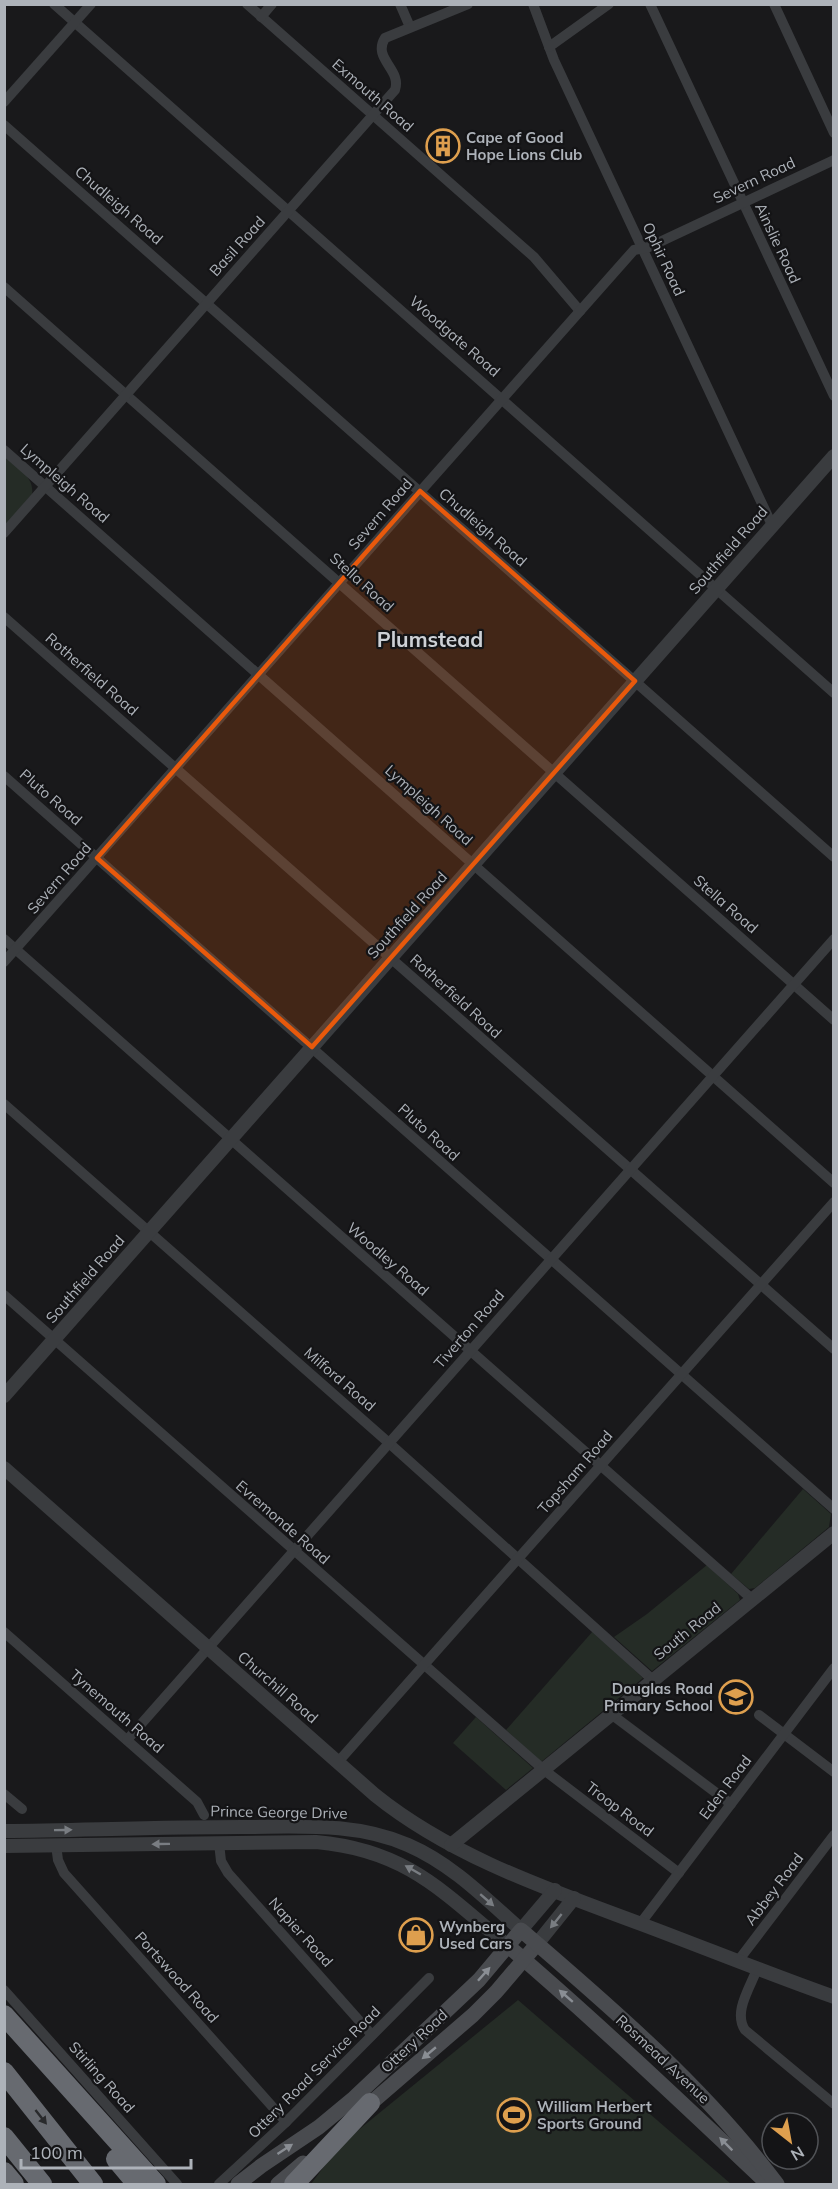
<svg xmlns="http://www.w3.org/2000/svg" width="838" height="2189" font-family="Mulish,sans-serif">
<rect width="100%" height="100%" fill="#19191b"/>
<!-- green -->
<g fill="#252c26">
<path d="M5,456C16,467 35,477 32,494L5,526Z"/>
<polygon points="803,1489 831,1514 829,1527 755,1588 749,1589 731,1574"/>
<polygon points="707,1565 738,1594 740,1600 652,1671 614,1637 647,1614"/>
<polygon points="593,1631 643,1678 541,1762 506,1730"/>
<polygon points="476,1717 533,1768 506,1790 453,1743"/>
<polygon points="518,2000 731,2184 311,2184 340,2145"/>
</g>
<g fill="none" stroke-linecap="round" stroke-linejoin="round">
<!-- minor -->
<g stroke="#3a3c3f" stroke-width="10">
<polyline points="54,4 834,693"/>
<polyline points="247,4 534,257 580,311"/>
<polyline points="400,4 410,27"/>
<polyline points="533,4 554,60 772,525"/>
<polyline points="650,4 834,396"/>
<polyline points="774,4 834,133"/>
<polyline points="261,17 272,4"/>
<polyline points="549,47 609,4"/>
<polyline points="4,102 91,4"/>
<polyline points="4,125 834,857"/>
<polyline points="4,287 834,1020"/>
<polyline points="4,450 834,1183"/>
<path d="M4,533L395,90C402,69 372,59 385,38L468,4"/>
<polyline points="4,617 834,1349"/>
<polyline points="4,776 834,1509"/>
<polyline points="4,939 752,1599"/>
<polyline points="4,962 634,250 649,247 834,160"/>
<polyline points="4,1104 389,1443 653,1680"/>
<polyline points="4,1295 544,1770 679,1873"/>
<polyline points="4,1632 197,1802 204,1815"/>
<polyline points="611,1714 731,1804"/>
<polyline points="759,1715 834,1772"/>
<polyline points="127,1740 834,939"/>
<polyline points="338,1762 834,1202"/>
<polyline points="4,1794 22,1809"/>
<polyline points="219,1843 221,1861 228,1873 372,2035"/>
<polyline points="56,1845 58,1860 64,1873 286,2122"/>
<polyline points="640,1924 834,1668"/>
<polyline points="738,1961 834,1835"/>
<path d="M757,1969C750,1988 733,2012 745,2030L834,2104"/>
<polyline points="4,1990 177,2184"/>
<polyline points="219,2184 286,2122 429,1978"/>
</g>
<!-- tertiary -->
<g stroke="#3a3c3f" stroke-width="14">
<polyline points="4,1396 834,456"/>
<path d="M4,1468L375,1795C452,1857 550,1890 641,1924C705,1948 769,1974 834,1997"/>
<path d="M4,1831C84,1830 163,1827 242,1827C299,1827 355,1822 408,1845C452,1864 486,1899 521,1930L555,1890"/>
<polyline points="451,1845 834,1533"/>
<path d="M4,1846L316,1842C406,1850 442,1891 508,1946"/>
<polyline points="537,1944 574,1898"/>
</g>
<!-- secondary -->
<g stroke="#494b4f" stroke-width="15">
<path d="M508,1946C597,2022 682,2103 768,2184"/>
<polyline points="364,2109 473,2015 496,1992 537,1944"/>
<path d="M238,2184L261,2166L319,2127L354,2098L479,1980L521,1930C612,2008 705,2088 777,2184"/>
<polyline points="278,2184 303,2163"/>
</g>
<!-- motorway -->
<g stroke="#676a70" stroke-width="20">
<polyline points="4,2015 156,2184"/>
<polyline points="4,2072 93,2184"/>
<polyline points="4,2137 42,2184"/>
<polyline points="116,2159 137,2184"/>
<polyline points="4,2172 14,2184"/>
<polyline points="294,2184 370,2103"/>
</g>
</g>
<!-- one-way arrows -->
<defs><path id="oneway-solid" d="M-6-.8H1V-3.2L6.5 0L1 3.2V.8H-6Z" transform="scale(1.5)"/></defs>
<g fill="#797d82">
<use href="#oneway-solid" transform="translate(63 1830) rotate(-1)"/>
<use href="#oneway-solid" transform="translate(161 1844) rotate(179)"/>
<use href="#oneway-solid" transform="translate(413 1870) rotate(-150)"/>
<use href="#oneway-solid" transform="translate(487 1900) rotate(41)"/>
<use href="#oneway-solid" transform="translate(556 1921) rotate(129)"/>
</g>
<g fill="#8a8e94">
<use href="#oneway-solid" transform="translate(484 1974) rotate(-48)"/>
<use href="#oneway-solid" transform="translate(566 1996) rotate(-139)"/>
<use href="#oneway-solid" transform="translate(429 2053) rotate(140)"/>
<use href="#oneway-solid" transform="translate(726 2144) rotate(-135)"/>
<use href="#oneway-solid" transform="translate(285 2149) rotate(-33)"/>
</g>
<use fill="#292a2c" href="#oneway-solid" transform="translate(41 2117) rotate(52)"/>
<!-- marked area -->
<path fill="#e8590c" fill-opacity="0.2" stroke="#e8590c" stroke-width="4.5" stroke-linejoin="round" d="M420,491L635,681L312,1047L97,858Z"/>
<!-- icons -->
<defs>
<symbol id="building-ring" viewBox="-11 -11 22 22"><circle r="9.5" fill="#141416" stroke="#de9f4e" stroke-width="1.5"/><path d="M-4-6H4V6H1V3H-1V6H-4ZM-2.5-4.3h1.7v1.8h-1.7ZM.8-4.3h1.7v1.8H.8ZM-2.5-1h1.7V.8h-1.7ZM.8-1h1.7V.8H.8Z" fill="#de9f4e"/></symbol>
<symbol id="school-ring" viewBox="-11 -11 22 22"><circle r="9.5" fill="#141416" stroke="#de9f4e" stroke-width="1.5"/><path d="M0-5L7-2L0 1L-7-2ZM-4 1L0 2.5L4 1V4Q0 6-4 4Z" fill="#de9f4e"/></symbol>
<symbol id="shop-ring" viewBox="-11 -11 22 22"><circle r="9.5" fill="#141416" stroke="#de9f4e" stroke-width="1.5"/><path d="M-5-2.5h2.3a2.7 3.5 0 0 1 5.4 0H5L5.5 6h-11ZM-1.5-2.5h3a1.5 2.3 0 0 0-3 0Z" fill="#de9f4e"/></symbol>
<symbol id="stadium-ring" viewBox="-11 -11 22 22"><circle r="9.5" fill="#141416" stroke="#de9f4e" stroke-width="1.5"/><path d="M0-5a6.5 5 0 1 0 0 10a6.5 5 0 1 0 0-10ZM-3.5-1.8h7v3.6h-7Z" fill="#de9f4e"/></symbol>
</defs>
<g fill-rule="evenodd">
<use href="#building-ring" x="424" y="127" width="38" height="38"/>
<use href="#school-ring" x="717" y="1678" width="38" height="38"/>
<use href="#shop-ring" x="397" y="1916" width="38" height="38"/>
<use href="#stadium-ring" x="495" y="2096" width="38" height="38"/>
</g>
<g text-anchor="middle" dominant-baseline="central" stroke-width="4.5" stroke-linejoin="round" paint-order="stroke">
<!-- street labels -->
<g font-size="15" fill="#adb2b9" stroke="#141416">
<text transform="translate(373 95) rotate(41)">Exmouth Road</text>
<text transform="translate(754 180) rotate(-25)">Severn Road</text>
<text transform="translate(119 205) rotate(41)">Chudleigh Road</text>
<text transform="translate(778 243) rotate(65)">Ainslie Road</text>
<text transform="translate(237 246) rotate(-48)">Basil Road</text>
<text transform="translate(664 259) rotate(65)">Ophir Road</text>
<text transform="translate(455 336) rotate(41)">Woodgate Road</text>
<text transform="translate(65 483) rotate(41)">Lympleigh Road</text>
<text transform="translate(380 514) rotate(-49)">Severn Road</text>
<text transform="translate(483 527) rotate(41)">Chudleigh Road</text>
<text transform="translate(728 550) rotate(-49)">Southfield Road</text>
<text transform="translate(362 582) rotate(42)">Stella Road</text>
<text transform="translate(92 674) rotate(41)">Rotherfield Road</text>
<text transform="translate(51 797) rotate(41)">Pluto Road</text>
<text transform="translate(429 805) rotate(42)">Lympleigh Road</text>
<text transform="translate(59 878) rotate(-49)">Severn Road</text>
<text transform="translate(726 904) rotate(41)">Stella Road</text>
<text transform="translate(407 915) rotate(-48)">Southfield Road</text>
<text transform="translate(456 996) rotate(42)">Rotherfield Road</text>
<text transform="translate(429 1132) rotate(42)">Pluto Road</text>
<text transform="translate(388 1259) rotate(41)">Woodley Road</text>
<text transform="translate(85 1279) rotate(-49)">Southfield Road</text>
<text transform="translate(469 1329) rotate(-49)">Tiverton Road</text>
<text transform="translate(340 1379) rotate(41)">Milford Road</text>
<text transform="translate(575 1472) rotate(-49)">Topsham Road</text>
<text transform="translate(283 1522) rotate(41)">Evremonde Road</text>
<text transform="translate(687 1631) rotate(-39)">South Road</text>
<text transform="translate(278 1687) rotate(41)">Churchill Road</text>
<text transform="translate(117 1711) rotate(41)">Tynemouth Road</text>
<text transform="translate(725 1787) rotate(-53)">Eden Road</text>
<text transform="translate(620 1809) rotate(37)">Troop Road</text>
<text transform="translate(279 1812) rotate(1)">Prince George Drive</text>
<text transform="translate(774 1889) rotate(-53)">Abbey Road</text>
<text transform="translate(301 1932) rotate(48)">Napier Road</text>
<text transform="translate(177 1977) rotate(48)">Portswood Road</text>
<text transform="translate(414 2041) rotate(-43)">Ottery Road</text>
<text transform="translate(663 2059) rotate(43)">Rosmead Avenue</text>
<text transform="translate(314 2072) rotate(-45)">Ottery Road Service Road</text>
<text transform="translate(102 2077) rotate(48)">Stirling Road</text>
</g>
<!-- poi labels -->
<g font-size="15" font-weight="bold" fill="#adb2b9" stroke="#141416" text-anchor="start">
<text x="466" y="137">Cape of Good<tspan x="466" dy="17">Hope Lions Club</tspan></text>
<text x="713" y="1688" text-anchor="end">Douglas Road<tspan x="713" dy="17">Primary School</tspan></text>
<text x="439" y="1926">Wynberg<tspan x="439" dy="17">Used Cars</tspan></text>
<text x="537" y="2106">William Herbert<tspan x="537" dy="17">Sports Ground</tspan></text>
</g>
<!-- district labels -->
<g font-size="21" font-weight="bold" fill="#cdd0d5" stroke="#141416">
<text x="430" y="639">Plumstead</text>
</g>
</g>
<!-- border -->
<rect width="838" height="2189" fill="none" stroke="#adb2b9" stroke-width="12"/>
<!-- north arrow -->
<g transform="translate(790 2141) rotate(149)"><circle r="28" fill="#141416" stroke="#515357" stroke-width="1.5"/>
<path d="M0-4.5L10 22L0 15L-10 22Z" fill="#de9f4e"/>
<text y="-9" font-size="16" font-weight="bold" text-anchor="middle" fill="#adb2b9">N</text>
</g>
<!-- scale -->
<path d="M21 2159v9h170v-9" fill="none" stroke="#adb2b9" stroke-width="3"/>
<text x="30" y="2159" font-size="18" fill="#adb2b9" stroke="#141416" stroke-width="4.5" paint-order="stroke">100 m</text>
</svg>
